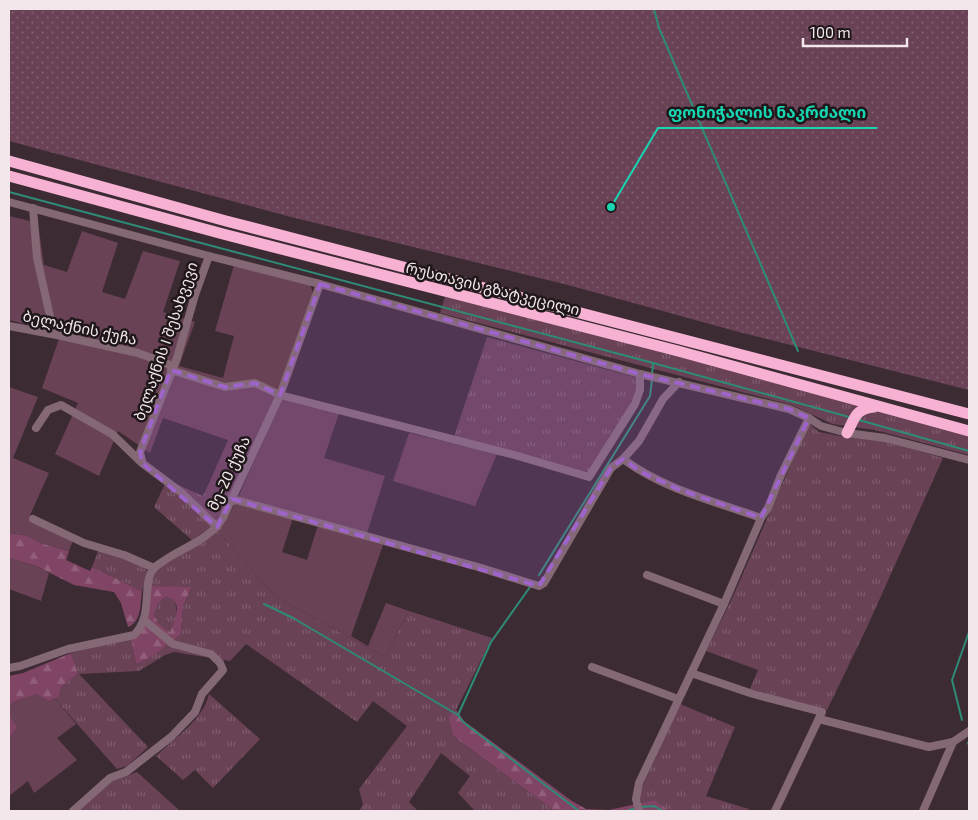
<svg xmlns="http://www.w3.org/2000/svg" width="978" height="820" font-family="'Exo 2','Noto Sans Georgian',sans-serif">
<defs>
<pattern id="grass-tufts" width="24" height="20" patternUnits="userSpaceOnUse" patternTransform="scale(1.25)"><rect width="24" height="20" fill="#694256"/><path d="M3 7l-1-3M5 7V3M7 7l1-3M15 17l-1-3M17 17v-4M19 17l1-3" fill="none" stroke="#7f5d6e"/></pattern>
<pattern id="forest-firs" width="22" height="20" patternUnits="userSpaceOnUse" patternTransform="scale(1.25)"><rect width="22" height="20" fill="#804464"/><path d="M5 1l3.5 6h-7zM16 11l3.5 6h-7z" fill="#925f7a"/></pattern>
<pattern id="park-dots" width="8" height="8" patternUnits="userSpaceOnUse" patternTransform="scale(1.25)"><rect width="8" height="8" fill="#694256"/><path d="M2 2h.1M6 6h.1" fill="none" stroke="#7f5d6e" stroke-width="1.8" stroke-linecap="round"/></pattern>
</defs>
<rect width="100%" height="100%" fill="#3d2b34"/>
<!-- grass -->
<g fill="url(#grass-tufts)">
<polygon points="445,297 666,352 969,436 969,455 875,430 832,424 792,405 440,313"/>
<polygon points="487,337 638,378 635,399 593,469 584,474 454,437"/>
<polygon points="809,423 819,432 845,437 885,441 943,458 868,625 827,710 750,689 758,670 706,651 730,603"/>
<polygon points="167,480 203,496 210,481 234,491 214,525 192,540 154,507"/>
<polygon points="217,530 275,596 385,657 409,611 492,638 456,710 448,717 453,736 555,811 475,811 458,793 470,776 441,753 409,802 418,811 359,811 363,805 359,789 407,726 373,701 357,722 246,644 230,661 174,652 165,655 139,671 79,674 148,747 127,766 117,769 55,699 59,697 61,687 78,674 71,653 120,640 131,639 136,664 181,634 183,606 192,588 150,586 157,569"/>
<polygon points="99,549 141,566 149,572 142,591 92,567"/>
<polygon points="165,597 172,597 175,600 177,616 170,632 158,623 154,614 158,604"/>
<path d="M209,694L260,739L213,788L195,770L183,780L156,756C174,739 203,720 209,694Z"/>
<polygon points="680,704 735,727 706,796 749,809 748,811 669,811 655,800 642,803 639,796 645,780"/>
<polygon points="137,772 180,811 77,811 111,782"/>
</g>
<!-- forest -->
<g fill="url(#forest-firs)" fill-rule="evenodd">
<path d="M9,533L26,535L44,544L69,551L66,560L90,571L92,567L142,591C140,603 142,622 128,627L121,603L114,592L74,585L36,566L9,558Z"/>
<path d="M150,586L192,587L183,606L181,634L153,656L136,664L131,639L143,629ZM165,597C185,599 175,620 170,632L158,623L154,614L158,604Z"/>
<path d="M71,653L78,674L61,687L59,697C40,704 22,722 9,738V676L23,673Z"/>
<polygon points="456,710 464,721 572,801 586,809 609,810 655,800 669,811 555,811 453,736 448,717"/>
</g>
<!-- park -->
<polygon fill="url(#park-dots)" points="9,9 969,9 969,390 739,332 568,285 291,217 9,141"/>
<!-- garden -->
<g fill="#694256">
<polygon points="9,216 38,223 44,265 67,272 82,231 118,243 102,292 125,299 143,251 180,261 163,312 195,322 179,366 223,378 234,336 215,331 234,265 310,284 313,293 277,398 234,491 210,481 228,440 163,418 150,453 118,431 99,476 55,454 78,403 42,388 61,333 9,320"/>
<polygon points="9,387 38,397 13,458 49,473 30,515 75,535 69,551 44,544 26,535 9,533"/>
<polygon points="281,398 339,413 324,458 385,476 367,533 238,498"/>
<polygon points="409,433 497,454 475,506 393,481"/>
<polygon points="235,503 293,518 282,552 307,560 318,525 383,545 351,636 368,646 386,603 409,611 385,657 275,596 217,530 226,521"/>
<polygon points="9,558 36,566 49,573 41,601 9,589"/>
<polygon points="37,694 49,701 55,699 76,724 57,738 77,760 34,793 28,781 9,796 9,738 17,727 9,715 11,703 20,699"/>
</g>
<g fill="none" stroke-linecap="round" stroke-linejoin="round">
<!-- stream -->
<g stroke="#2e8b76" stroke-width="2">
<polyline points="654,9 659,28 798,351"/>
<polyline points="9,192 653,363 849,417"/>
<polyline points="652,375 653,363"/>
<polyline points="859,420 969,451"/>
<polyline points="539,575 650,396 652,379"/>
<polyline points="264,604 293,618 458,715 491,642 530,587"/>
<polyline points="458,715 463,722 579,811"/>
<polyline points="962,720 952,680 969,632"/>
<polyline points="968,743 969,745"/>
<polyline points="641,807 654,806 663,811"/>
<polyline points="627,811 633,809"/>
</g>
<!-- minor -->
<g stroke="#846875" stroke-width="8">
<polyline points="9,202 209,256 320,284 640,374 789,409 809,418 821,426 847,433 885,438 969,460"/>
<polyline points="33,208 37,258 54,334"/>
<polyline points="9,326 57,335 138,353 173,366"/>
<polyline points="171,370 225,387 255,383 280,395 518,456 589,477 635,404 640,390 640,374"/>
<polyline points="36,428 48,410 61,405 112,434 142,463 182,493 217,527"/>
<path d="M623,459C663,489 714,501 761,518"/>
<polyline points="142,461 140,452 177,358 195,295 209,256"/>
<polyline points="230,502 236,500 478,567 539,586 544,583 611,468 623,459 639,441 663,399 679,382"/>
<polyline points="33,519 84,543 124,555 154,568"/>
<polyline points="647,575 724,604"/>
<polyline points="592,667 678,699"/>
<path d="M9,668L20,666L68,649L134,635C155,614 140,583 155,567C157,565 162,562 165,560C184,547 210,539 223,518L280,395L320,284"/>
<polyline points="691,673 753,694 822,712 775,811"/>
<polyline points="819,719 929,747 953,742 969,731"/>
<polyline points="73,811 110,778 126,772 171,737 195,712 202,694 223,670 220,663 211,654 173,644 145,621"/>
<polyline points="639,811 636,799 639,783 724,604 761,518 768,508 781,475 809,418"/>
<polyline points="923,811 953,742"/>
</g>
<!-- highway -->
<g stroke="#f7b1d3" stroke-width="11">
<polyline points="9,161 226,221 969,414"/>
<polyline points="9,176 223,234 678,351 969,431"/>
<path d="M847,433C855,418 855,409 874,407"/>
</g>
</g>
<!-- marked area -->
<path fill="#9f64cc" fill-opacity="0.2" stroke="#9f64cc" stroke-width="4" stroke-dasharray="10 6" stroke-linejoin="round" d="M320,284L640,374L789,409L809,418L761,518L680,490L641,472L623,459L611,468L539,586L232,499L217,527L142,463L140,452L171,370L225,387L255,383L280,395Z"/>
<g text-anchor="middle" dominant-baseline="central" stroke-width="5" stroke-linejoin="round" paint-order="stroke">
<!-- street labels -->
<g font-size="15" fill="#f3e7ec" stroke="#1f171a">
<text transform="translate(493 288) rotate(14)">რუსთავის გზატკეცილი</text>
<text transform="translate(80 327) rotate(12)">ბელაქნის ქუჩა</text>
<text transform="translate(165 341) rotate(-71)">ბელაქნის I შესახვევი</text>
<text transform="translate(228 473) rotate(-65)">მე-20 ქუჩა</text>
</g>
</g>
<!-- callouts -->
<path fill="none" stroke="#18d5b2" stroke-width="2" d="M611 207L658 128H877"/>
<circle fill="#18d5b2" stroke="#1f171a" stroke-width="2" cx="611" cy="207" r="5"/>
<g font-size="16" text-anchor="middle" font-weight="bold" fill="#18d5b2" stroke="#1f171a" stroke-width="5" stroke-linejoin="round" paint-order="stroke">
<text x="767" y="118">ფონიჭალის ნაკრძალი</text>
</g>
<!-- border -->
<rect width="978" height="820" fill="none" stroke="#f3e7ec" stroke-width="20"/>
<!-- scale -->
<path d="M803 38v8h104v-8" fill="none" stroke="#f3e7ec" stroke-width="2.5"/>
<text x="810" y="38" font-size="15" fill="#f3e7ec" stroke="#1f171a" stroke-width="4" paint-order="stroke">100 m</text>
</svg>
